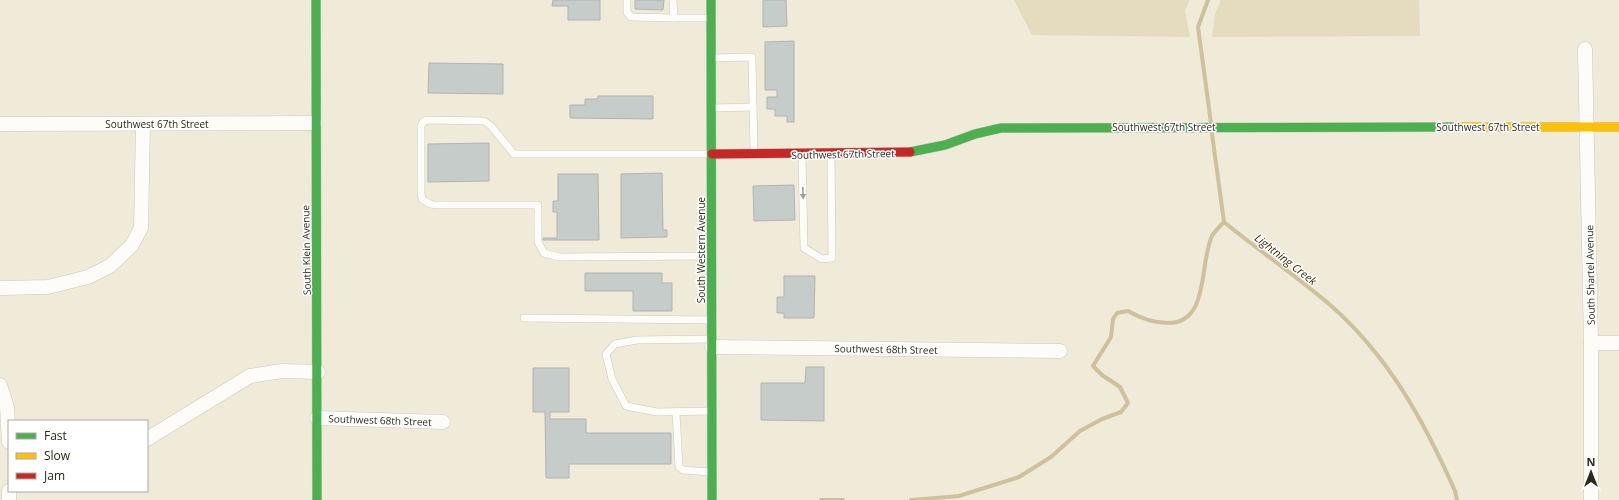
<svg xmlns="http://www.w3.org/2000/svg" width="1619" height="500" font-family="'Open Sans',sans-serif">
<rect width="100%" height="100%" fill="#f0ead9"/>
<!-- green -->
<g fill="#e5dbbe">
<polygon points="1014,0 1190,0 1185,10 1190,37 1032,35"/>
<polygon points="1221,0 1419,0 1420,36 1212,37 1215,14"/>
</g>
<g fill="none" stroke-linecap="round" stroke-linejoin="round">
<!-- stream -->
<g stroke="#cec19b" stroke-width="4">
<polyline points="1208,0 1198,27 1211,123"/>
<path d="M1212,134L1224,222C1258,250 1295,275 1329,304C1388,355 1424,421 1455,491L1457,500"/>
<polyline points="821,500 843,500"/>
<path d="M911,500L959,496L1019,477L1051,457L1080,431L1102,419L1121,412L1128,403L1120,387L1102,375L1093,366L1111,337L1113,319L1117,313L1128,311C1140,318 1154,323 1168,323C1210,323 1199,263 1212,236C1215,231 1220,226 1224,222"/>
</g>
</g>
<!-- building -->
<g fill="#c6ccca" stroke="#b1b4b0">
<polygon points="553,0 600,0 600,20 568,20 568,6 552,6"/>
<polygon points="635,0 664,0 663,10 635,9"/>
<polygon points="763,0 786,0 787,26 763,27"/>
<polygon points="794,41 794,122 787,122 787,116 775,116 775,109 767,109 767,97 777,97 777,90 765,90 765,42"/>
<polygon points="429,63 503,64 503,94 428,93"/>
<polygon points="598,96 653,96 653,119 570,118 570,105 585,105 585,99 598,99"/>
<polygon points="489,143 489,181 428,182 428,144"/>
<polygon points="662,173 663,230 667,230 667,237 621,238 621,174"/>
<polygon points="558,174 598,174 599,240 543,240 543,238 557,238 557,212 553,212 553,201 558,201"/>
<polygon points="794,185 795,220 754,221 753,186"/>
<polygon points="585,273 662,273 662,283 672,283 672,311 633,311 633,291 585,291"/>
<polygon points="784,276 815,276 814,318 784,318 784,313 777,313 777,297 784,297"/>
<polygon points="806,367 824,367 824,421 761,420 761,383 805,383"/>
<polygon points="533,368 569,368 569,412 550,412 550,419 586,419 586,433 671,433 671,464 569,464 569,478 546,478 545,412 533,412"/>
</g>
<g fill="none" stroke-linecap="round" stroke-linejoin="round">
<defs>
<g id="lane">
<polyline points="627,0 627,12 631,17 674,18"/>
<polyline points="673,0 674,18 709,18"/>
<polyline points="713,58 752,57 754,152"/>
<polyline points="713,108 753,107"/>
<polyline points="710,154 514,154 491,126 484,121 427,120 423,122 421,126 421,193 422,199 428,203 434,205 538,205 538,242 544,253 559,257 710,256"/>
<polyline points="802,157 804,248 822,259 832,258 831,155"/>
<polyline points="524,318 710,320"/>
<polyline points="710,339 637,340 615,344 606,354 612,379 626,406 657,412 710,411"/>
<polyline points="676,412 679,467 683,470 710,472"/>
</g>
<g id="street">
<polyline points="1585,49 1591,343 1591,500"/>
<polyline points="0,124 315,123"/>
<polyline points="0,288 48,287 88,277 110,266 132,245 141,228 143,124"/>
<polyline points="1591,343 1619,343"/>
<polyline points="712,347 1060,351"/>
<polyline points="0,385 7,407 9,442"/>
<polyline points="317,418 443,422"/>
<polyline points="147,439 250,376 282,371 318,372"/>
<polyline points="9,500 9,491"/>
</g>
<g id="fast">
<polyline points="316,0 317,500"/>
<polyline points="711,0 712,500"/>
<polyline points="910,152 945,145 975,134 1001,128 1458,127"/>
</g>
<polyline id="slow" points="1458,127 1619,127"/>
<polyline id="jam" points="712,154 910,152"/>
</defs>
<!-- lane casing -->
<use href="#lane" stroke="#cdc8ba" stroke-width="8"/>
<!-- street casing -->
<use href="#street" stroke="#cdc8ba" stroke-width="15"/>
<!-- fast casing -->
<use href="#fast" stroke="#cdc8ba" stroke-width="10"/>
<!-- slow casing -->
<use href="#slow" stroke="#cdc8ba" stroke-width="10"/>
<!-- jam casing -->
<use href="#jam" stroke="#cdc8ba" stroke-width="10"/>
<!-- lane -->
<use href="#lane" stroke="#fdfcf9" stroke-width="7"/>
<!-- street -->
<use href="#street" stroke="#fdfcf9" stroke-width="14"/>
<!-- fast -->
<use href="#fast" stroke="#4caf50" stroke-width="9"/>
<!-- slow -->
<use href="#slow" stroke="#ffc107" stroke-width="9"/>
<!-- jam -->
<use href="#jam" stroke="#c62828" stroke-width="9"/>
</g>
<!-- one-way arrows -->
<defs><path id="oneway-solid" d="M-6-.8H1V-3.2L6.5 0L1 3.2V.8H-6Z"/></defs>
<use fill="#9f9d96" href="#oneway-solid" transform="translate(803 193) rotate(88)"/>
<g text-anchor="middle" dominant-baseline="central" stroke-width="3" stroke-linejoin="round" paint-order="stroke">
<!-- street labels -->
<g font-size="10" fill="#2c281c" stroke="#fff">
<text x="157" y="124">Southwest 67th Street</text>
<text x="1164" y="127">Southwest 67th Street</text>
<text x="1488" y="127">Southwest 67th Street</text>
<text transform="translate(843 154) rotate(-1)">Southwest 67th Street</text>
<text transform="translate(306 250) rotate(-91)">South Klein Avenue</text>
<text transform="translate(701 250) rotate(-90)">South Western Avenue</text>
<text transform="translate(1590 275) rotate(-91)">South Shartel Avenue</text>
<text transform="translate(886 349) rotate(1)">Southwest 68th Street</text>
<text transform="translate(380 420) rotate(2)">Southwest 68th Street</text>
</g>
<!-- water labels -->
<g font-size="11" font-style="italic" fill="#372b03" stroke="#fff">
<text transform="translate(1286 259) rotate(38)">Lightning Creek</text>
</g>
</g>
<!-- legend -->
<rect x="8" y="420" width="140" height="72" fill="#ffffff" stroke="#aba9a4"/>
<rect x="16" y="433" width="20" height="6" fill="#4caf50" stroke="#aba9a4"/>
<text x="44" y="440" font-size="12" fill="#2c281c">Fast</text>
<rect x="16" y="453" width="20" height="6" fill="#ffc107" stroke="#aba9a4"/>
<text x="44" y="460" font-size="12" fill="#2c281c">Slow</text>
<rect x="16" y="473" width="20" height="6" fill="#c62828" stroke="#aba9a4"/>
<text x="44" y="480" font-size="12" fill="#2c281c">Jam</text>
<!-- north arrow -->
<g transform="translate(1591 472)" stroke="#ffffff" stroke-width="3" paint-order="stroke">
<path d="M0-3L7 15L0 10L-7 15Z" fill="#2c281c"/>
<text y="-6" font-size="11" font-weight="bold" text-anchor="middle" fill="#2c281c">N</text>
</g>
</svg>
